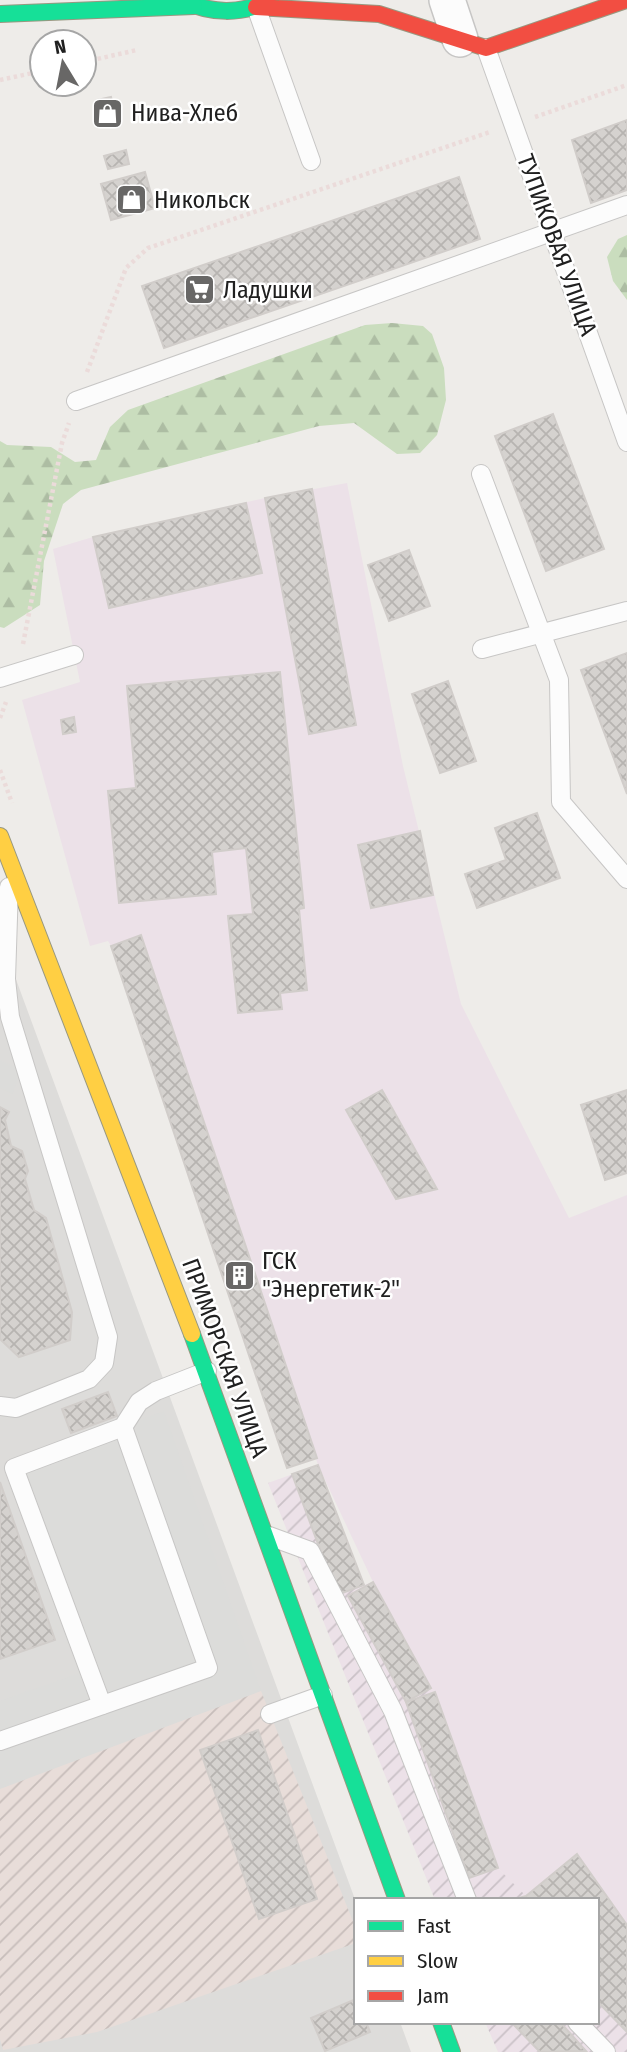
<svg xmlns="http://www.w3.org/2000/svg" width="627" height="2052" font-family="'Fira Sans Condensed',sans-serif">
<defs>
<pattern id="industrial-furrows" width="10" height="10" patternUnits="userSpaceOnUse" patternTransform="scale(1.75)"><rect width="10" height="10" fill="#ece1e8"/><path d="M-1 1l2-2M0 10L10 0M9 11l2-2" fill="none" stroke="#cac1c7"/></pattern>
<pattern id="military-furrows" width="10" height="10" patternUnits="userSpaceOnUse" patternTransform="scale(1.75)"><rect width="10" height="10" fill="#e8ddd9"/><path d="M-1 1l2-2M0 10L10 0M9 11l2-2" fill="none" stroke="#c7bdba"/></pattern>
<pattern id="forest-firs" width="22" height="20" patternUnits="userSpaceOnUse" patternTransform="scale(1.75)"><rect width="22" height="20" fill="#caddbe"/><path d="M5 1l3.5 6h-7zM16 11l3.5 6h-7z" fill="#adbda3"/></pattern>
<pattern id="building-cross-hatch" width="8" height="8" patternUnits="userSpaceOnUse" patternTransform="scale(1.75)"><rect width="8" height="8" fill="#d5d2cf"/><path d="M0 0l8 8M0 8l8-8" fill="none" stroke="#b7b4b1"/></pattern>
</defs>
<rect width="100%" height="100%" fill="#eeece9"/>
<!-- residential -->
<polygon fill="#dddcda" points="0,936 356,1902 356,2022 400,2022 411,2052 0,2052"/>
<!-- industrial -->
<polygon fill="url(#industrial-furrows)" points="318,1465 364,1585 373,1582 431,1688 435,1692 498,1868 526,1895 577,1854 627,1925 627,2052 498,2052 485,2022 597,2022 597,1900 435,1900 268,1483"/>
<!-- religious -->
<g fill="#dcdcda">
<polygon points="0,1060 22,1071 12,1094 0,1088"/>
<polygon points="164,1411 261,1691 0,1789 0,1701 91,1669 14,1468"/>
</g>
<!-- military -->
<polygon fill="url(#military-furrows)" points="261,1691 356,1929 356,1943 97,2032 3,2050 0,2039 0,1789"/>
<!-- railway -->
<polygon fill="#ece1e8" points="347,483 403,766 461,1004 569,1218 627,1195 627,1925 577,1854 526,1896 498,1868 435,1692 431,1688 373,1582 318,1465 191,1083 160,1092 111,946 108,941 90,946 22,700 80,682 53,549 93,537 265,498"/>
<!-- forest -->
<g fill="url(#forest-firs)">
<polygon points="627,235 627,300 613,281 607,257 618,239"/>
<polygon points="392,323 423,326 432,334 444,368 446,400 437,435 420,453 397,454 354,423 319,426 81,490 63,504 44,561 40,605 4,628 0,627 0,441 7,445 51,447 75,462 96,460 110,427 128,410 365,325"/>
</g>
<!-- building -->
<g fill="url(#building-cross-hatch)" stroke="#d1cdca" stroke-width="2">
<polygon points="111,97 116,119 103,123 97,100"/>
<polygon points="627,120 627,190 591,203 572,140"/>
<polygon points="126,150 129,164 108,169 104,156"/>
<polygon points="145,172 155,208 111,220 101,184"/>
<polygon points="459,177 480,239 164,348 142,286"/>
<polygon points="553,414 604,549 546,571 495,436"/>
<polygon points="312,489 356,725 309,734 265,498"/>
<polygon points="246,503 262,573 109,608 93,537"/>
<polygon points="409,550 430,606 389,621 368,565"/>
<polygon points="627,653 627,794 581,670"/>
<polygon points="280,672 304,908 299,909 307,990 280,993 282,1009 238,1013 228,916 253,914 246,848 212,852 216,894 119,903 108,791 136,788 127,686"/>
<polygon points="448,681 476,761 440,773 412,694"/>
<polygon points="74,717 76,732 63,734 61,720"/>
<polygon points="537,813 560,878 477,908 465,874 506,860 495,828"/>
<polygon points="420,831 433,895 371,908 358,845"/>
<polygon points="141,935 317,1458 287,1468 111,946"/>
<polygon points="382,1090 437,1189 396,1199 346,1110"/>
<polygon points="627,1090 627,1173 605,1180 581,1105"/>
<polygon points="0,1107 9,1112 5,1120 11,1146 22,1151 28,1171 25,1179 34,1210 46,1218 72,1312 70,1340 19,1357 0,1339"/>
<polygon points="108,1392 117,1416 71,1433 62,1409"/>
<polygon points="318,1465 364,1585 337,1595 292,1474"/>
<polygon points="0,1482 55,1640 0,1659"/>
<polygon points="373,1582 431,1688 406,1702 348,1596"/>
<polygon points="435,1692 498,1868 469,1878 406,1702"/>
<polygon points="258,1730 317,1899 259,1919 200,1750"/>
<polygon points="577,1854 627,1925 627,2032 597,2001 597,1900 512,1900 526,1896"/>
<polygon points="356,1999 356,2022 366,2022 370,2032 325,2051 311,2018"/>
<polygon points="511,2022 560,2022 586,2051 540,2052"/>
</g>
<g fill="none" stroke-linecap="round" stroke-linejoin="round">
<defs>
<g id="lane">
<polyline points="256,7 311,161"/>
<polyline points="486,48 627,442"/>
<polyline points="76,401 627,205"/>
<polyline points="481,474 559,680 561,802 627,879"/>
<polyline points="482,649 627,611"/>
<polyline points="0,678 74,655"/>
<polyline points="0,1406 16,1408 89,1379 104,1363 108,1337 10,1017 6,979 9,887"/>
<polyline points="269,1536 310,1551 393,1711 467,1900"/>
<polyline points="102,1705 14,1468 123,1427 139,1402 156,1391 207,1371"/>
<polyline points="270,1714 323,1695"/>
<polyline points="0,1741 208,1668 123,1427"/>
<polyline points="577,2022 606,2052"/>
</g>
<polyline id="street" points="447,0 460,39"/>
<g id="fast">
<path d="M181,0C212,14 240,15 271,0"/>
<polyline points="0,14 194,6"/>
<polyline points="192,1334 397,1900"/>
<polyline points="441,2022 452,2052"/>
</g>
<polyline id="slow" points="0,836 192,1334"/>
<polyline id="jam" points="256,7 379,14 486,48 626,0"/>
</defs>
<!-- lane casing -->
<use href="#lane" stroke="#c7c6c5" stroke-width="20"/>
<!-- street casing -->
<use href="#street" stroke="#c7c6c5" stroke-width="38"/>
<!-- fast casing -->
<use href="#fast" stroke="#989880" stroke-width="18"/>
<!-- slow casing -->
<use href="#slow" stroke="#989880" stroke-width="18"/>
<!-- jam casing -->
<use href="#jam" stroke="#989880" stroke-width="18"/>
<!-- path -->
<g stroke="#ebdbda" stroke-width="4.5" stroke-dasharray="3.5 3.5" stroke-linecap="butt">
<polyline points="84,62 137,50"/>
<polyline points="0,80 42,71"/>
<polyline points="535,117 627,85"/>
<polyline points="87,372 126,268 148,248 490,132"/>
<polyline points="23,644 62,443 69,423"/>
<polyline points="0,718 6,702"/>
<polyline points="0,770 12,803"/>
</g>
<!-- lane -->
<use href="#lane" stroke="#fcfcfc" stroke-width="18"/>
<!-- street -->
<use href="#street" stroke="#fcfcfc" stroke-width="35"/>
<!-- fast -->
<use href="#fast" stroke="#16e098" stroke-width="16"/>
<!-- slow -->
<use href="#slow" stroke="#ffcf43" stroke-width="16"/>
<!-- jam -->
<use href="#jam" stroke="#f24e42" stroke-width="16"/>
</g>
<!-- icons -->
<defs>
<symbol id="shop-square" viewBox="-11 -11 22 22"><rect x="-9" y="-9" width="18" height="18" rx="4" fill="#686766" stroke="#fff"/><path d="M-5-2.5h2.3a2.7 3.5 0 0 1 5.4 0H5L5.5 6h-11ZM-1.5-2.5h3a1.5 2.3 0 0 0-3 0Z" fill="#fff"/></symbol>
<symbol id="supermarket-square" viewBox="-11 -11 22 22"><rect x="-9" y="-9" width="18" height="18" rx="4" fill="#686766" stroke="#fff"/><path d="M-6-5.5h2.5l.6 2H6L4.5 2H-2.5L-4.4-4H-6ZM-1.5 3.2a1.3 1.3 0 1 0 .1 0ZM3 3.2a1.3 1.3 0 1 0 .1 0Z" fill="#fff"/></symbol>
<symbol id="building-square" viewBox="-11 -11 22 22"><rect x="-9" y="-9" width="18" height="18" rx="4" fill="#686766" stroke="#fff"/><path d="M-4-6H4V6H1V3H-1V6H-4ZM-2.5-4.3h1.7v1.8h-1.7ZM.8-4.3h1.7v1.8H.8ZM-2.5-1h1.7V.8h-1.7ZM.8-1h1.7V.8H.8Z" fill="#fff"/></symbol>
</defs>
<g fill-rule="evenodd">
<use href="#shop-square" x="90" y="96" width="35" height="35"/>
<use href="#shop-square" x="114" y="182" width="35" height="35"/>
<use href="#supermarket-square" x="182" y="272" width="35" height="35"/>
<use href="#building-square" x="222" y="1258" width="35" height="35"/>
</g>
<g text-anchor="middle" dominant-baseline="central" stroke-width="5" stroke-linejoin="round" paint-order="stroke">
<!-- poi labels -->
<g font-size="24" fill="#202020" stroke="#fff" text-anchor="start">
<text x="131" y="113">Нива-Хлеб</text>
<text x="154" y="200">Никольск</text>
<text x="223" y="290">Ладушки</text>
<text x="262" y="1261">ГСК<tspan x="262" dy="28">"Энергетик-2"</tspan></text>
</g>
<!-- street labels -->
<g font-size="24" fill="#202020" stroke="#fff">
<text transform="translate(557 245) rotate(70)">ТУПИКОВАЯ УЛИЦА</text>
<text transform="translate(225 1358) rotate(70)">ПРИМОРСКАЯ УЛИЦА</text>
</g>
</g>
<!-- legend -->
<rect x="354" y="1898" width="245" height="126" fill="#ffffff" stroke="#a6a6a6" stroke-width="2"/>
<rect x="368" y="1921" width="35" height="10" fill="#16e098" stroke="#a6a6a6" stroke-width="2"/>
<text x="417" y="1933" font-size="21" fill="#202020">Fast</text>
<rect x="368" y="1956" width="35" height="10" fill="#ffcf43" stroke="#a6a6a6" stroke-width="2"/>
<text x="417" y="1968" font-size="21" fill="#202020">Slow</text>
<rect x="368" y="1991" width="35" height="10" fill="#f24e42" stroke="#a6a6a6" stroke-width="2"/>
<text x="417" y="2003" font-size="21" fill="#202020">Jam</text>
<!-- north arrow -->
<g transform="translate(63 63) rotate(350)"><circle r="33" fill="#ffffff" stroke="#a6a6a6" stroke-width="2"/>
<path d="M0-5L12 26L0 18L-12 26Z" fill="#686766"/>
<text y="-10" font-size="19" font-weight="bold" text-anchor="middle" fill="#202020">N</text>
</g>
</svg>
